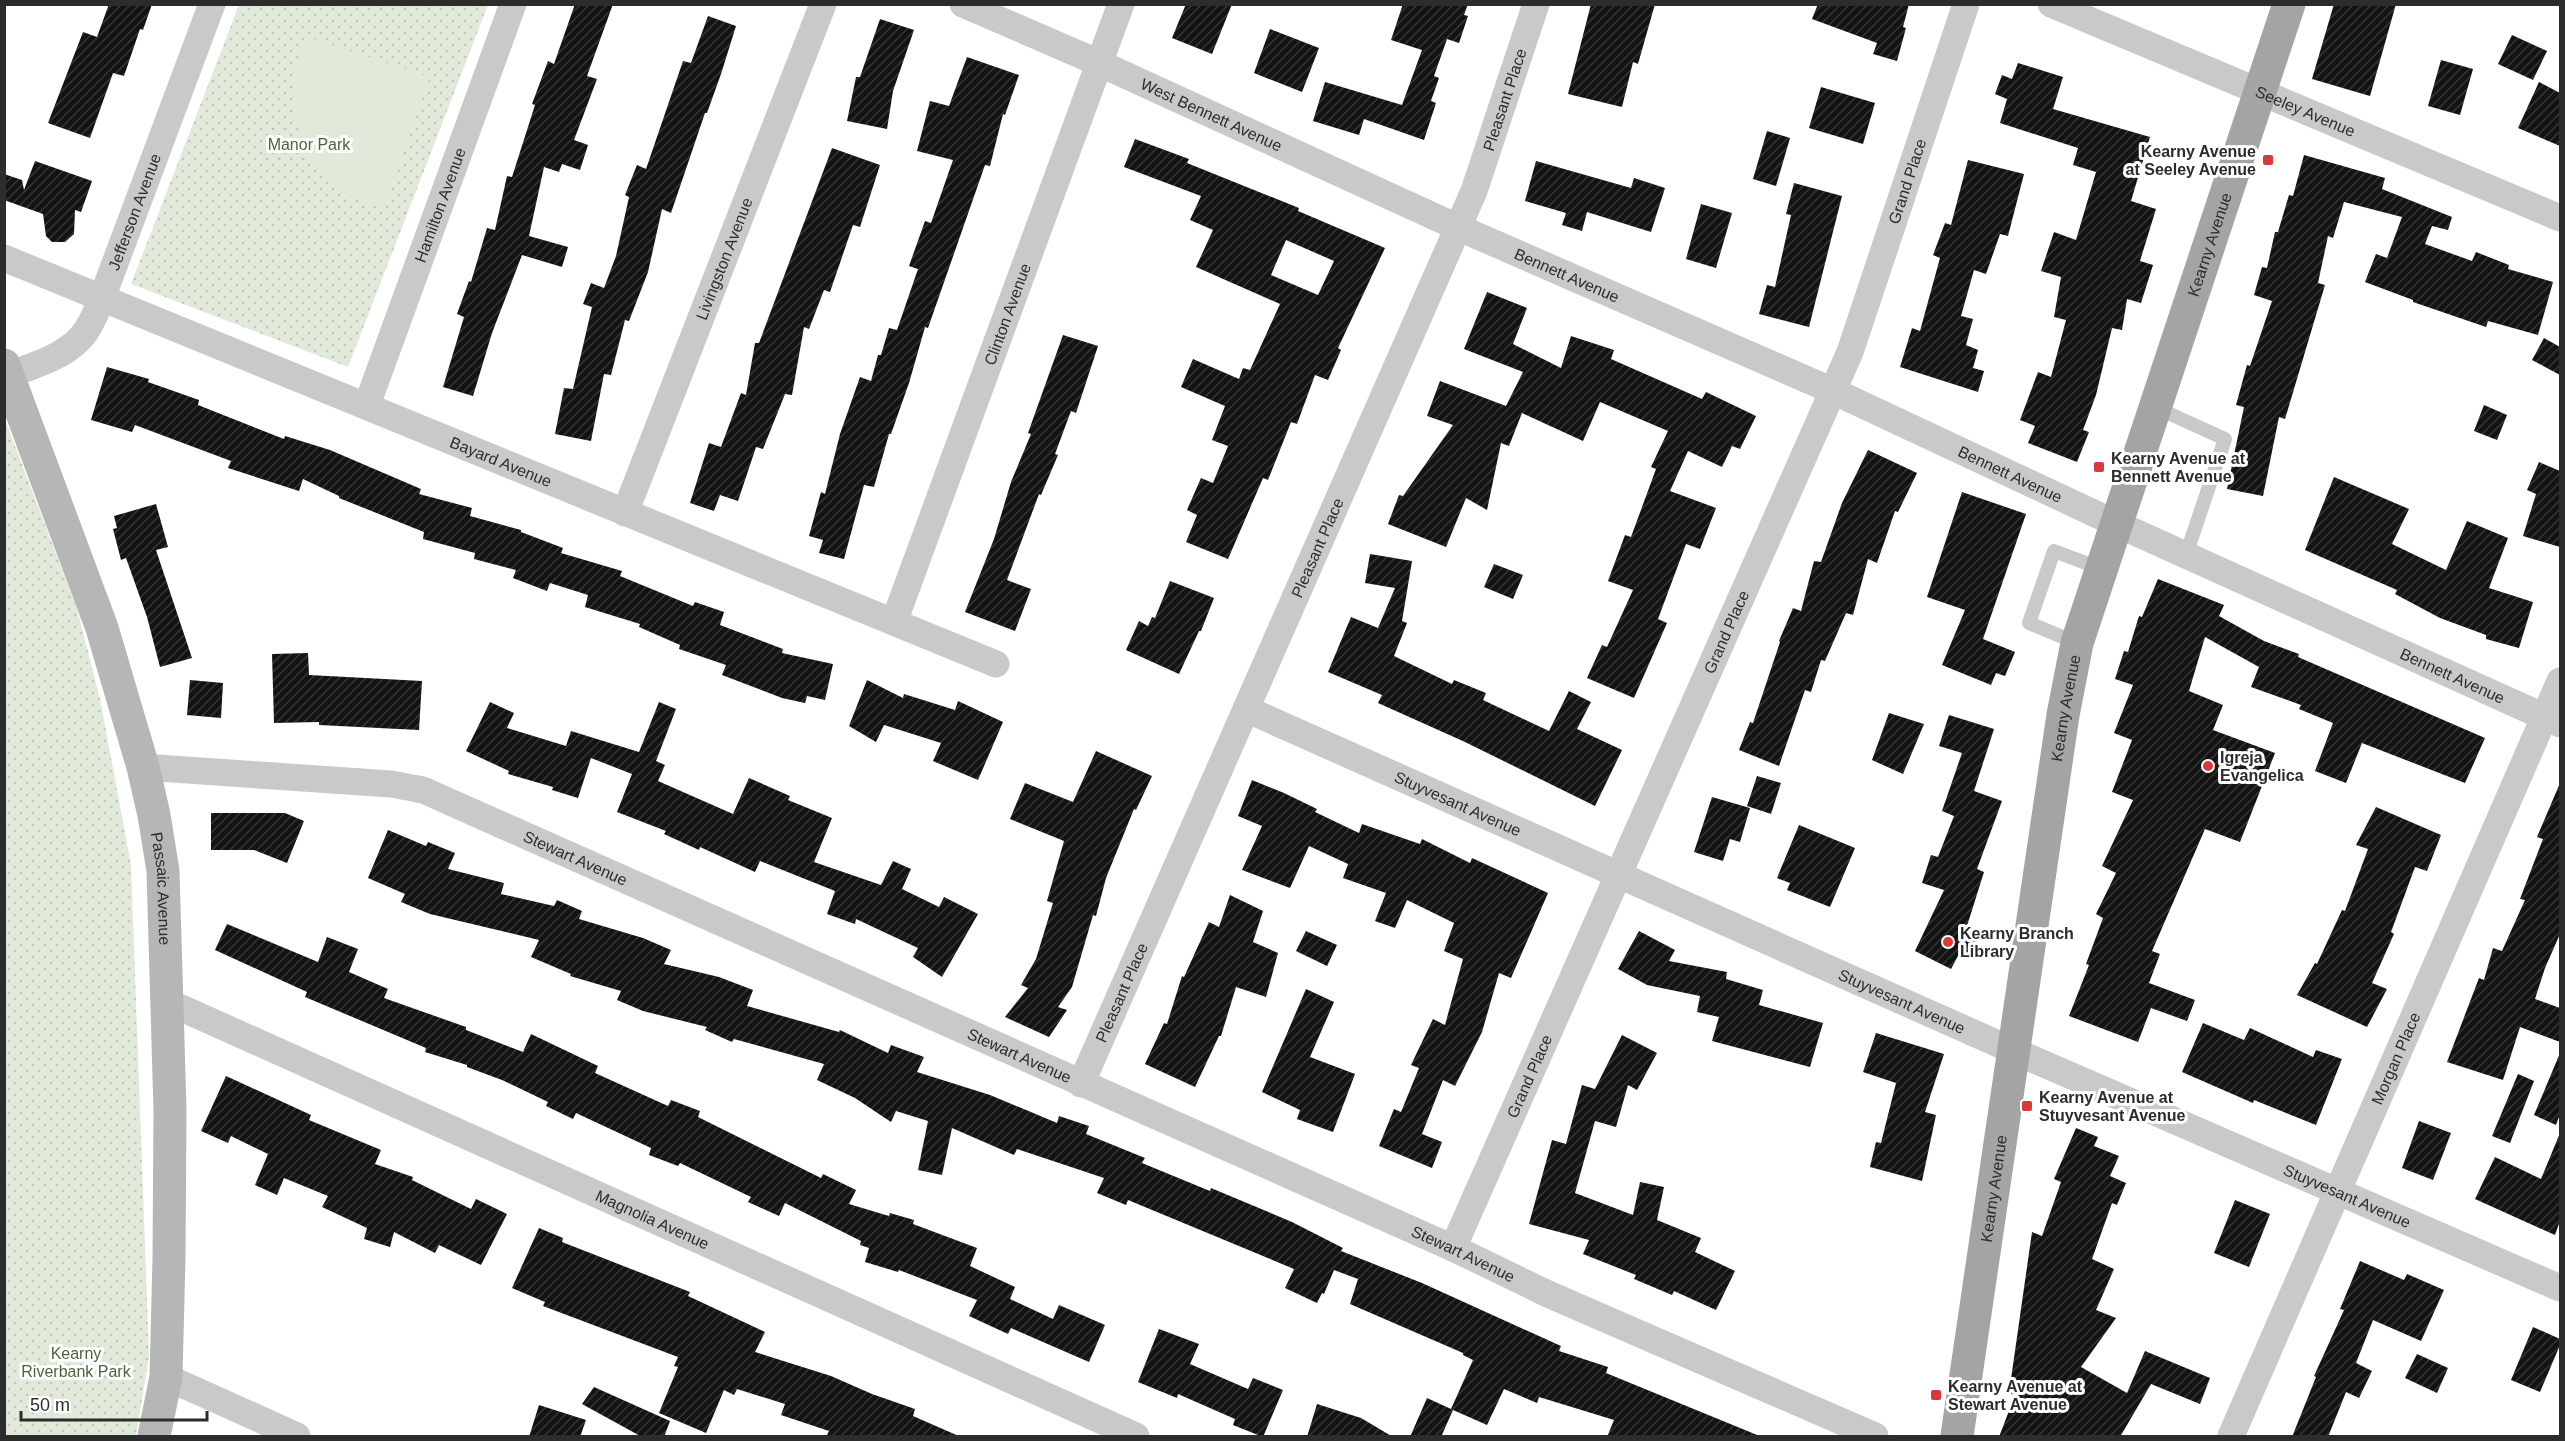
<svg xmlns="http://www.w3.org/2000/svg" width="2565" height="1441" font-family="Helvetica,sans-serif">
<defs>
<pattern id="park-dots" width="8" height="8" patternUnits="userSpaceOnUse" patternTransform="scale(1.5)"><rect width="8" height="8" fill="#e1e9da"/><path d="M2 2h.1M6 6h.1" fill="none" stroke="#c1c8bb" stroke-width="1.8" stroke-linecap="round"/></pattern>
<pattern id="building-hatch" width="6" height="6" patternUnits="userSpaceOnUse" patternTransform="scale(1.5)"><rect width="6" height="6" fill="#131313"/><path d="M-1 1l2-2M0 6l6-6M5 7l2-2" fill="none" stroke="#363636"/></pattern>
</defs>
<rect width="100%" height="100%" fill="#fff"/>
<!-- park -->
<g fill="url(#park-dots)">
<polygon points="239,5 488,5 348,367 131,284"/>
<polygon points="4,417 77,609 100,699 131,865 149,1356 136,1436 5,1436"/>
</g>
<!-- pitch -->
<polygon fill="#e1e9da" points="305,36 430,77 383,209 344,193 314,163 300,137 295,109 293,73"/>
<!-- building -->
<g fill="url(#building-hatch)" fill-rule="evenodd">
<polygon points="109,4 152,4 143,30 140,29 124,76 113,73 90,138 48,123 83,32 97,37"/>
<polygon points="575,4 613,4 587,76 597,79 574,140 588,145 580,170 562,164 559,172 544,167 529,236 568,247 562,267 522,255 492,333 473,396 443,387 464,317 457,314 469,281 471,282 487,228 495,230 507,176 512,177 535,105 532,104 548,61 554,64"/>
<polygon points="1186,4 1232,4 1212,54 1172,38"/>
<polygon points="1403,4 1468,4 1464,15 1468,16 1459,43 1447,39 1434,76 1439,78 1431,101 1436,103 1424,140 1364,119 1359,135 1313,121 1325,82 1402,105 1422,50 1391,40"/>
<polygon points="1591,4 1655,4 1638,64 1633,62 1622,107 1568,94"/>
<polygon points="1818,4 1909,4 1903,27 1906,28 1897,61 1873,54 1877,43 1812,19"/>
<polygon points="2334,4 2396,4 2370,96 2312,79"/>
<polygon points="708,16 736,26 721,74 707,113 705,113 671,213 662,209 648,272 629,321 625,320 611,375 604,374 591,441 555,434 564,388 573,389 592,307 583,304 591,283 604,288 616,256 629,197 625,195 637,165 646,169 683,61 691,63"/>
<polygon points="880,19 914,30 893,91 887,129 847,121 856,77 860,77"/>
<polygon points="1270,29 1319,48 1302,92 1254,73"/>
<polygon points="2512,35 2547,51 2533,80 2498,64"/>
<polygon points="967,57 1019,75 1005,115 1003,114 990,166 985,165 928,328 925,327 909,383 891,434 889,434 874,487 864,485 844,559 819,553 823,540 809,536 821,492 825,494 840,434 860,377 871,381 878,355 881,355 889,328 897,330 918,269 909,266 925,221 931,223 953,160 917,151 930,101 949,106"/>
<polygon points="2441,60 2473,69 2460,115 2428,106"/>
<polygon points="2018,63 2063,77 2053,109 2150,137 2131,201 2156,209 2140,261 2153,265 2141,303 2127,299 2122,330 2112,328 2096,395 2083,430 2089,432 2077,462 2028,443 2035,426 2020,420 2038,372 2051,377 2066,320 2054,317 2061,277 2041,271 2054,232 2076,240 2096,172 2073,165 2078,148 2000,123 2007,99 1995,94 2002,75 2012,79"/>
<polygon points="2539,82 2560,93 2560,146 2518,128"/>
<polygon points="1821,87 1875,103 1863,144 1809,128"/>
<polygon points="1767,131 1790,138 1776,186 1753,179"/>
<path d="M1135,139L1189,159L1187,163L1299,208L1298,211L1385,248L1338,348L1341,350L1328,380L1315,375L1297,424L1291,422L1268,480L1263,478L1228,559L1186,542L1197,515L1187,510L1201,478L1213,483L1228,446L1212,440L1225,406L1181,387L1193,359L1239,379L1243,368L1250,370L1280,304L1196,267L1213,230L1190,220L1201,196L1124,167ZM1286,240L1334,261L1318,295L1271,275Z"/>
<polygon points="832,148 880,165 860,227 853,225 830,292 824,290 809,329 804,327 792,395 785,394 763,449 756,447 738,501 720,495 714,511 690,503 709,443 721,447 741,393 746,395 755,343 759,343"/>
<polygon points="2304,155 2385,178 2382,189 2452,217 2448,230 2432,226 2425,244 2472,261 2476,252 2509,265 2508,269 2553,282 2538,335 2488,321 2486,327 2413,302 2413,300 2365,282 2376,254 2387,258 2402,217 2344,202 2333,238 2328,236 2318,283 2325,285 2285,419 2279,417 2263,496 2227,489 2244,407 2236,405 2247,365 2250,366 2272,301 2254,295 2262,267 2267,268 2275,232 2278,232 2289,195 2293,196"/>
<polygon points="1968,160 2024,174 2008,236 2000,234 1986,274 1974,270 1961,316 1973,319 1966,345 1978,350 1973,368 1984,371 1978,392 1900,367 1912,328 1920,331 1940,258 1933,255 1945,223 1951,225"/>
<polygon points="35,161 92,181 81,212 75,210 74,234 65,242 52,242 46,236 43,214 4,200 4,174 22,180 24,190"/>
<polygon points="1536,161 1631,188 1634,178 1665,188 1651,232 1587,212 1582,231 1562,225 1566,213 1525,201"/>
<polygon points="1794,183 1842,196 1809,327 1759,314 1767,285 1775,287 1791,215 1786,214"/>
<polygon points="1701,204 1732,213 1716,268 1686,259"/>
<polygon points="1487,292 1527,308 1513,344 1561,368 1571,336 1614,350 1611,359 1702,399 1706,392 1756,416 1740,449 1732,446 1722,467 1688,451 1670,491 1716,508 1700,549 1686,544 1658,619 1667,623 1634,698 1587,678 1602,645 1607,647 1633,590 1608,581 1625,535 1631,537 1656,469 1651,467 1668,431 1600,402 1583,441 1522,413 1509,446 1501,443 1487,510 1466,498 1446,547 1388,524 1399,495 1403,496 1453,425 1427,416 1440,381 1506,406 1523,372 1464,349"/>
<polygon points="1063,335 1098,346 1076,413 1071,411 1055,454 1058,455 1041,495 1039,494 1007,580 1031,589 1015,631 965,612 994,539 1011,482 1031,434 1028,433"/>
<polygon points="2544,338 2560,347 2560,375 2532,360"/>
<polygon points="107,367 149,379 148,382 199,400 198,405 284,439 285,436 330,450 421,489 419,494 472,508 470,516 521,530 521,532 563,548 561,553 622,571 620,576 693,606 695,602 724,612 720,625 783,649 782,653 833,664 825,700 807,696 805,703 782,698 722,675 726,665 679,649 680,645 639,627 640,624 585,607 588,595 550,583 547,591 513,578 516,570 474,559 475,553 423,539 424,532 339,498 339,496 303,479 299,491 228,468 231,461 135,425 132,432 91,420"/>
<polygon points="2484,405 2507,415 2497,440 2474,431"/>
<polygon points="1868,450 1917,473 1898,512 1895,511 1877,563 1868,559 1853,615 1846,613 1825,661 1821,660 1811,692 1805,690 1779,766 1739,750 1750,722 1753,723 1780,642 1779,641 1793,608 1801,611 1814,561 1821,562 1842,503"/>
<polygon points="2539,462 2560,471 2560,547 2523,536 2536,494 2527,490"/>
<polygon points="2334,477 2409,509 2392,544 2446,570 2467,521 2508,538 2489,588 2533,602 2519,648 2486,639 2486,635 2440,618 2395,594 2397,590 2305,550"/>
<polygon points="1962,492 2026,514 1983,639 2015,652 2005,676 1996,673 1991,685 1942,665 1965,610 1927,597"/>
<polygon points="156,504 168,547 156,550 192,658 160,667 147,617 126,558 121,560 113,529 117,528 114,516"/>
<polygon points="1370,554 1412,561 1402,621 1407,623 1394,656 1452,684 1454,680 1486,693 1483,700 1549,731 1569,691 1591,702 1577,729 1622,750 1595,806 1465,742 1378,703 1382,695 1328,672 1351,617 1378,628 1395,588 1365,583"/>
<polygon points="1494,564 1523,575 1513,599 1484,587"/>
<polygon points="2158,579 2224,605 2219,616 2264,641 2299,654 2298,657 2485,738 2465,783 2362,743 2346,783 2315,771 2333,723 2299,709 2301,705 2251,687 2259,667 2205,637 2189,691 2223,705 2213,730 2275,753 2240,842 2205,829 2152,951 2160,954 2149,983 2195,1000 2187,1021 2151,1008 2138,1042 2069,1016 2089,965 2086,964 2103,918 2096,914 2116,873 2102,866 2133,800 2112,792 2132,740 2114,733 2133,685 2115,679 2124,651 2128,652 2139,616 2142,617"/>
<polygon points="1170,581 1214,598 1201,631 1199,631 1179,674 1126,650 1139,621 1148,626 1152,617 1155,618"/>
<polygon points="308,653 309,675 422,681 419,730 319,725 319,722 274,723 272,654"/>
<polygon points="190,680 223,683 221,718 187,715"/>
<polygon points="867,680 903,698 904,694 955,710 958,701 1003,722 978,780 933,761 941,743 884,725 876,742 849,726"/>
<polygon points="490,702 514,713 507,728 566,746 571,731 639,752 659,702 676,709 656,761 665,765 658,781 733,814 749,778 790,796 788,800 832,818 814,862 881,885 893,861 911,869 902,889 939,907 944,897 978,914 942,977 913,957 918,948 856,919 855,924 827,914 835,891 760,861 755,872 700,847 699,850 664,834 666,831 617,812 632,774 591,758 578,798 552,790 553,787 508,774 509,771 466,751"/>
<polygon points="1889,713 1924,724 1903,774 1872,760"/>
<polygon points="1949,715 1994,729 1974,791 2002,801 1977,869 1984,872 1967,926 1981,933 1968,959 1959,954 1951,969 1915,951 1944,890 1922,883 1931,855 1938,857 1954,816 1942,811 1962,753 1939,746"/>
<polygon points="1096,751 1152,776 1136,810 1134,809 1106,878 1096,916 1093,915 1072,987 1058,1007 1067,1010 1049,1037 1005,1017 1028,988 1021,985 1036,959 1053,903 1047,901 1064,841 1010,819 1025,783 1073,802"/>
<polygon points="1757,776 1781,783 1771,814 1747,806"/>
<polygon points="1252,780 1284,793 1317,809 1315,812 1359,833 1362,824 1420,844 1422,839 1470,863 1472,858 1548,893 1511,978 1499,973 1482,1032 1455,1086 1443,1080 1422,1134 1442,1142 1432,1168 1379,1146 1394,1109 1401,1112 1419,1068 1411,1065 1433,1019 1445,1025 1463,959 1444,951 1454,923 1407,900 1395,928 1375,921 1386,893 1343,878 1348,864 1309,846 1290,888 1242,870 1262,826 1238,816"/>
<polygon points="2560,783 2560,934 2545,968 2535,999 2560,1008 2560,1042 2520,1027 2503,1080 2447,1062 2479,978 2484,980 2493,948 2502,951 2525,900 2520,899 2543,839 2537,837"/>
<polygon points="1712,797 1750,808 1740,842 1730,839 1723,861 1694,852"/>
<polygon points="2376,807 2441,835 2427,871 2415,867 2391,932 2394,934 2372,983 2387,989 2367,1027 2297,995 2315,963 2317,964 2342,910 2345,911 2368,849 2356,845"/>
<polygon points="211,813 285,813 304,821 287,863 254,850 211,850"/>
<polygon points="1799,825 1855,848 1830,907 1787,890 1790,883 1777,878"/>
<polygon points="388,830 426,846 428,842 455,853 448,869 504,883 501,894 554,906 557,900 582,911 579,919 643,938 671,950 664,964 719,977 753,990 747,1006 839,1032 840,1030 888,1053 891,1045 924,1057 917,1072 990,1095 1057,1123 1059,1116 1089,1126 1086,1134 1145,1158 1142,1163 1210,1191 1211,1188 1292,1222 1343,1248 1341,1251 1422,1283 1561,1346 1559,1351 1608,1367 1606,1373 1762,1437 1607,1437 1614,1420 1539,1397 1537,1403 1504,1389 1487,1425 1453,1410 1441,1437 1410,1437 1427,1398 1451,1409 1473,1360 1463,1355 1463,1353 1350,1304 1358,1279 1334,1270 1324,1294 1322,1293 1317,1303 1285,1288 1294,1269 1128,1200 1126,1205 1097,1193 1104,1178 1017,1149 1014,1155 952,1128 942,1175 918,1170 928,1121 896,1111 891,1122 855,1098 817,1080 824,1064 734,1039 732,1042 705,1030 707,1027 643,1011 617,1000 621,991 570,976 571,974 531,957 539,940 430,914 401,902 405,894 368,878"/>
<polygon points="1230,895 1263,911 1253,942 1278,953 1266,997 1236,987 1221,1036 1219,1036 1195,1087 1145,1064 1164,1023 1167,1024 1182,976 1184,977 1209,922 1219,927"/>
<polygon points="227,924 318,962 327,937 358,949 349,972 388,989 384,998 466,1027 466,1030 523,1052 531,1034 598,1066 595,1073 668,1106 671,1100 700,1111 698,1117 821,1178 823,1174 856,1190 849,1204 889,1216 890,1213 914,1220 913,1224 977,1248 970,1266 1015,1287 1010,1299 1053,1319 1059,1305 1105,1325 1089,1362 1011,1328 1008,1334 969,1316 977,1300 899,1270 898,1272 865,1262 869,1248 860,1245 861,1241 785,1203 779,1216 748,1202 751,1197 680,1163 678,1166 649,1155 651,1148 576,1113 573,1119 546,1106 548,1102 502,1080 467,1067 467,1065 425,1052 426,1048 305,997 307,992 215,950"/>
<polygon points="1306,931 1337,945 1327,966 1296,951"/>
<polygon points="1639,931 1675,950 1669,961 1727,972 1726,979 1763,990 1759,1005 1823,1023 1810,1067 1712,1041 1719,1017 1697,1012 1700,996 1647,985 1618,969"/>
<polygon points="1306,989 1334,1002 1310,1057 1355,1074 1333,1132 1297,1119 1300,1110 1262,1092"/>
<polygon points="2203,1023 2244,1040 2250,1028 2313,1057 2316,1050 2342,1059 2316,1125 2254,1100 2253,1103 2182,1072"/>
<polygon points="1876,1033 1944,1054 1925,1112 1936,1115 1922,1181 1870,1167 1876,1142 1881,1143 1896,1083 1863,1072"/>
<polygon points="1622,1035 1657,1053 1637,1090 1628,1085 1616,1127 1595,1121 1575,1193 1633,1215 1640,1182 1664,1187 1657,1220 1701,1238 1695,1252 1735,1271 1716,1310 1674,1291 1672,1295 1634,1279 1636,1275 1583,1254 1589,1240 1529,1224 1552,1140 1566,1144 1582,1085 1595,1089"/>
<polygon points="2560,1053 2560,1114 2556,1125 2534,1115"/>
<polygon points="2518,1074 2534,1081 2510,1143 2492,1136"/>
<polygon points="226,1076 311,1115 309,1120 381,1150 375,1164 413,1177 412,1180 471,1209 476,1199 507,1214 481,1265 439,1245 435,1253 394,1232 390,1247 364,1239 367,1228 322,1207 328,1196 284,1178 277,1195 255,1185 268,1154 231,1136 228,1143 201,1131"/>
<polygon points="2419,1121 2451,1133 2433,1180 2402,1168"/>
<polygon points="2076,1128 2098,1137 2094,1146 2119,1156 2110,1176 2126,1183 2117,1205 2112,1203 2092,1259 2114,1269 2096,1310 2116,1318 2081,1367 2127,1393 2145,1351 2210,1378 2200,1404 2151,1384 2120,1437 1999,1437 2015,1395 2009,1393 2032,1232 2042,1236 2061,1182 2054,1179"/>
<polygon points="2560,1133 2560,1221 2555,1235 2475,1199 2495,1157 2541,1179"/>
<polygon points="2235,1200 2270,1214 2249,1267 2214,1253"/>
<polygon points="539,1228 563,1238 562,1242 690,1292 688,1296 765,1332 755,1352 831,1376 872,1394 915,1409 913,1416 961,1437 826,1437 829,1431 781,1415 785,1404 737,1389 734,1395 724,1390 706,1433 659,1413 678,1367 674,1366 678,1357 543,1306 545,1302 512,1288"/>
<polygon points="2360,1261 2404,1280 2407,1274 2444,1290 2421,1341 2373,1320 2356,1363 2372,1371 2359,1398 2346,1392 2328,1437 2292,1437 2316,1377 2314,1376 2344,1310 2340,1309"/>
<polygon points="2533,1327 2560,1339 2560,1345 2540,1392 2511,1380"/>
<polygon points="1159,1329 1199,1344 1190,1364 1248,1389 1253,1378 1283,1390 1263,1437 1233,1425 1235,1419 1178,1394 1177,1398 1138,1382"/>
<polygon points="2417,1354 2448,1368 2437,1393 2405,1378"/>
<polygon points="594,1387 670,1421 664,1437 642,1437 582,1404"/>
<polygon points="1317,1404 1361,1418 1393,1437 1307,1437"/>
<polygon points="539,1405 586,1420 580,1437 529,1437"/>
</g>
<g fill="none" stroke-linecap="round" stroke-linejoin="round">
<!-- service -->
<g stroke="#c9c9c9" stroke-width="14">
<polyline points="2155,407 2225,439 2186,555"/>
<polyline points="2077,643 2029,623 2054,551 2102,569"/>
</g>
<!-- minor -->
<g stroke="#c9c9c9" stroke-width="27">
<path id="s1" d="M963,4L1099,63L1457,227L1833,391L2117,524L2560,724"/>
<path id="s2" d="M2051,4L2560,218"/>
<path id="s3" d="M4,258L996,664"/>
<path id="s4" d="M8,375C35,365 72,355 88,328C94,318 98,308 102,298L212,4"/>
<path id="s5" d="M367,405L513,4"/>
<path id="s6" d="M625,513L823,4"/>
<path id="s7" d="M894,622L1121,4"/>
<path id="s8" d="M1246,709L2014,1051L2560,1288"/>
<path id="s9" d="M143,767L391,784L423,790L1453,1248L1548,1294L1875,1436"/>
<path id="s10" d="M168,1002L1136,1436"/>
<path id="s11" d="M1081,1084L1474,191L1536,4"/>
<path id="s12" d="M1453,1248L1850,352L1966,4"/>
<polyline points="166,1377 297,1436"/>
<path id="s13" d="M2231,1436L2560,681"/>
</g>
<!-- secondary -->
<path stroke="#b6b6b6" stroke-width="33" id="s14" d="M4,365L102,628L143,767L154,815L163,871L170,1110L169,1258L166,1377L154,1436"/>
<!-- primary -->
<path stroke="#a4a4a4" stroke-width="33" id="s15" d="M1957,1436L2063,715L2077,643L2289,4"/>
</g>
<!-- markers -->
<g fill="#d8393b" stroke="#fff" stroke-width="2">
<rect x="2262" y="154" width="12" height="12" rx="3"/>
<rect x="2093" y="461" width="12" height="12" rx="3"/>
<circle cx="2208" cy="766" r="6"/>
<circle cx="1948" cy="942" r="6"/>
<rect x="2021" y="1100" width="12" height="12" rx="3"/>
<rect x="1930" y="1389" width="12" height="12" rx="3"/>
</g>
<g text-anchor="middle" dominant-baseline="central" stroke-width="6" stroke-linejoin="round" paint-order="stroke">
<!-- street labels -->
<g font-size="16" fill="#2c2c2c" stroke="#fff">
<text stroke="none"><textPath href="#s11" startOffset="1072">Pleasant Place</textPath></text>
<text stroke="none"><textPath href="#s2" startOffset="276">Seeley Avenue</textPath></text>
<text stroke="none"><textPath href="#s1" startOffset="272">West Bennett Avenue</textPath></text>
<text stroke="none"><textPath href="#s12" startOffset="1160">Grand Place</textPath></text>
<text stroke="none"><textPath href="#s5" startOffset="213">Hamilton Avenue</textPath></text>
<text stroke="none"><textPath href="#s4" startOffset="220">Jefferson Avenue</textPath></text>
<text stroke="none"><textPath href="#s15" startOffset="1222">Kearny Avenue</textPath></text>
<text stroke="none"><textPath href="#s6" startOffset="273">Livingston Avenue</textPath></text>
<text stroke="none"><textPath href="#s1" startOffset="662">Bennett Avenue</textPath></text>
<text stroke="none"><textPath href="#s7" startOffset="328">Clinton Avenue</textPath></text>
<text stroke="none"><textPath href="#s3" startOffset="537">Bayard Avenue</textPath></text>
<text stroke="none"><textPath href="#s1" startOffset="1148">Bennett Avenue</textPath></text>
<text stroke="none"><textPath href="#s11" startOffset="586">Pleasant Place</textPath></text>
<text stroke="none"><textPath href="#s12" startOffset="674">Grand Place</textPath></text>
<text stroke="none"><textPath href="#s1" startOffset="1634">Bennett Avenue</textPath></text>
<text stroke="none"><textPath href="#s15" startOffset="736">Kearny Avenue</textPath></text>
<text stroke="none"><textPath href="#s8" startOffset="232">Stuyvesant Avenue</textPath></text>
<text stroke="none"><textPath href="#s9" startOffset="448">Stewart Avenue</textPath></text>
<text stroke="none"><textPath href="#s14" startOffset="549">Passaic Avenue</textPath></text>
<text stroke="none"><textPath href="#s11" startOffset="100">Pleasant Place</textPath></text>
<text stroke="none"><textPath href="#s8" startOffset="718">Stuyvesant Avenue</textPath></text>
<text stroke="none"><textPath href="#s9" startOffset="934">Stewart Avenue</textPath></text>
<text stroke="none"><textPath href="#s13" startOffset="412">Morgan Place</textPath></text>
<text stroke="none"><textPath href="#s12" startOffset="188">Grand Place</textPath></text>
<text stroke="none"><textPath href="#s15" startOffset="250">Kearny Avenue</textPath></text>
<text stroke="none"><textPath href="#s8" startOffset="1204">Stuyvesant Avenue</textPath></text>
<text stroke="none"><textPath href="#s10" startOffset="531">Magnolia Avenue</textPath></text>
<text stroke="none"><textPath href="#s9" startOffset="1420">Stewart Avenue</textPath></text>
</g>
<!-- park labels -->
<g font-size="16" fill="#4d643d" stroke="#fff">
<text x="309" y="144">Manor Park</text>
<text x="76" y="1353">Kearny<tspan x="76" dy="18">Riverbank Park</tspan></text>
</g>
<!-- poi labels -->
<g font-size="16" font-weight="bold" fill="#2c2c2c" stroke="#fff" text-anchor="start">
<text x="2256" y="151" text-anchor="end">Kearny Avenue<tspan x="2256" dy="18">at Seeley Avenue</tspan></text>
<text x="2111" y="458">Kearny Avenue at<tspan x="2111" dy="18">Bennett Avenue</tspan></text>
<text x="2220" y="757">Igreja<tspan x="2220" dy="18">Evangelica</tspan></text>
<text x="1960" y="933">Kearny Branch<tspan x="1960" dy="18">Library</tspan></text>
<text x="2039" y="1097">Kearny Avenue at<tspan x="2039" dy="18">Stuyvesant Avenue</tspan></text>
<text x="1948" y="1386">Kearny Avenue at<tspan x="1948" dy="18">Stewart Avenue</tspan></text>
</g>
</g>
<!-- border -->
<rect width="2565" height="1441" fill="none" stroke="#2c2c2c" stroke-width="12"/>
<!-- scale -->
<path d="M21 1411v9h186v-9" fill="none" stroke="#2c2c2c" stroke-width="3"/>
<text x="30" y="1411" font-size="18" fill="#2c2c2c" stroke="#ffffff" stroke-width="4.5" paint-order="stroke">50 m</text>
</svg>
